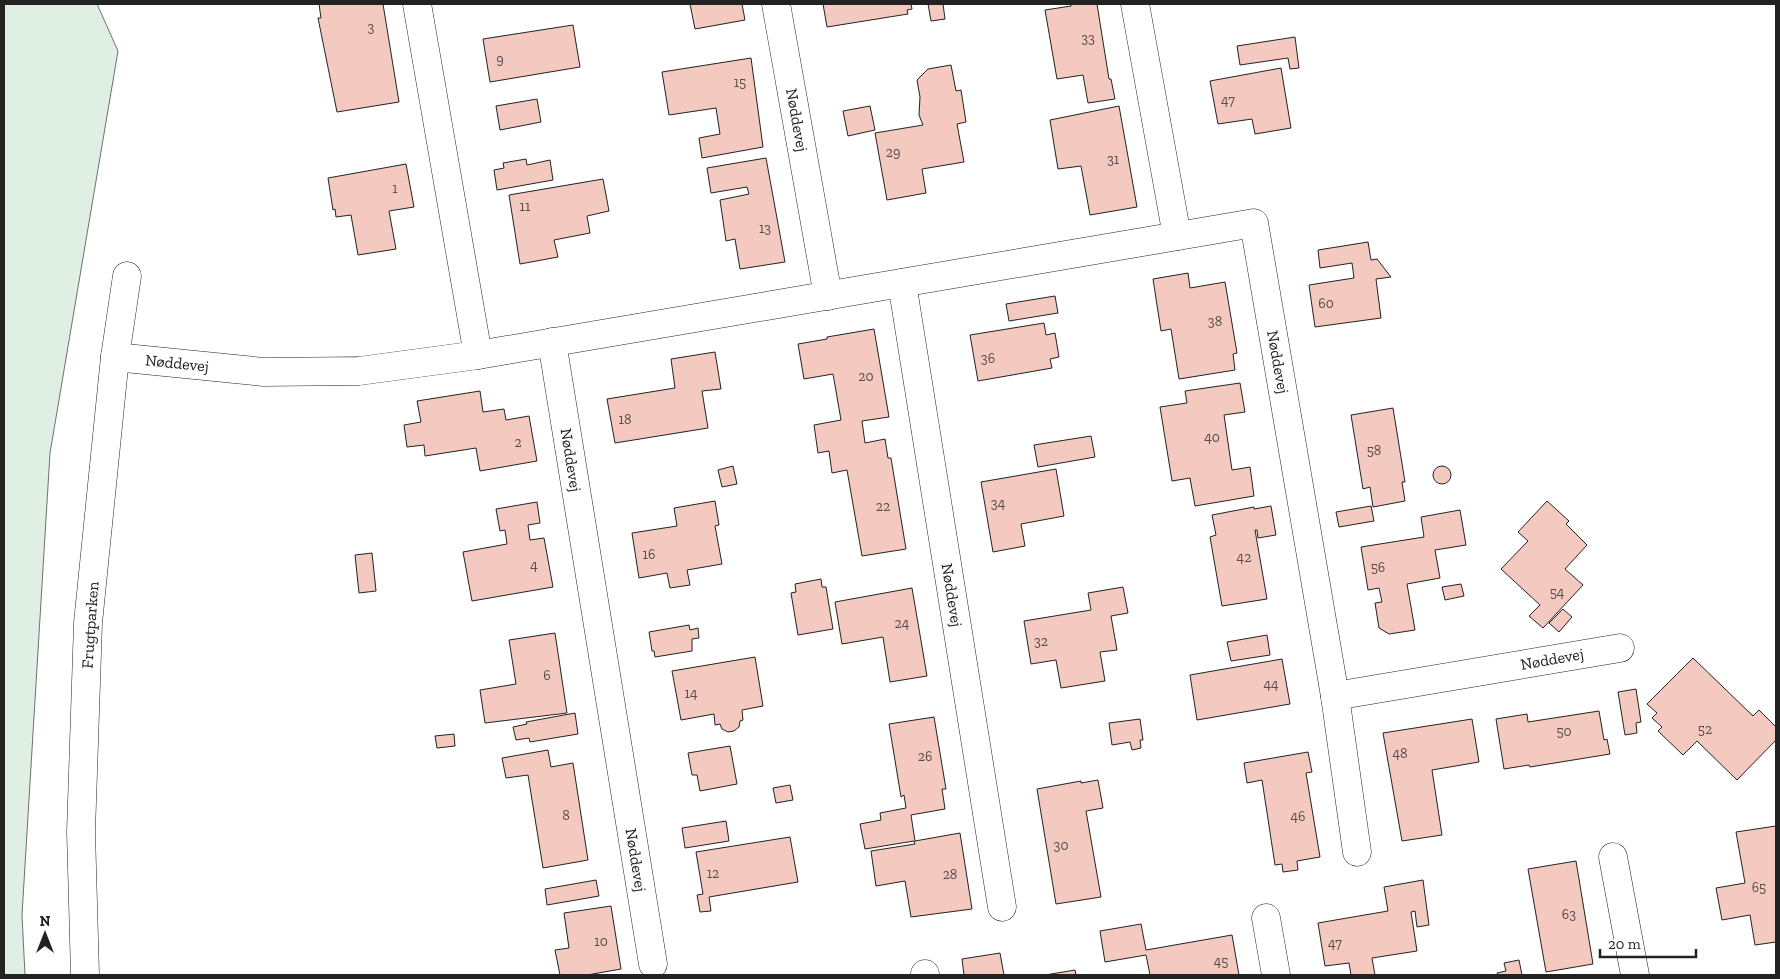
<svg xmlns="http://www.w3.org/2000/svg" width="1780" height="979" font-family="'Zilla Slab',serif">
<rect width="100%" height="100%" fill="#fff"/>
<!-- green -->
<polygon fill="#e0efe3" stroke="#6f6f6f" points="4,4 97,4 118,51 50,453 22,915 25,975 4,975"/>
<!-- building -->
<g fill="#f3c9c0" stroke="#222">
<polygon points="319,4 383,4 399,102 337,112 318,18 321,18"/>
<polygon points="690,4 742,4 745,20 695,29"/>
<polygon points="823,4 911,4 912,9 907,10 908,14 827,27"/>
<polygon points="928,4 943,4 945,19 931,21"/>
<polygon points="1071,4 1097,4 1109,79 1111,79 1115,99 1088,103 1083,75 1057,79 1045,10 1071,6"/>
<polygon points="573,25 580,67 490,82 483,39"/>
<polygon points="1295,37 1299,68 1290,69 1288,58 1240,65 1237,46"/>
<polygon points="751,58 763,147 702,158 699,138 720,134 716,108 669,115 662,72"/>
<polygon points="951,65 956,91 961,90 966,122 957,124 964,162 922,169 926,193 887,200 875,133 923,125 919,115 920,97 917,80 928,69"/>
<polygon points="1281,68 1291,128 1255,134 1252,119 1218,124 1210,81"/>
<polygon points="537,99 541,122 500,130 496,106"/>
<polygon points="870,106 875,130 848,136 843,111"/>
<polygon points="1119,106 1137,207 1090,215 1081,166 1058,169 1050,120"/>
<polygon points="766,158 785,262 740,269 735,239 726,241 720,200 749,194 747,187 711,193 707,168"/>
<polygon points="526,159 527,165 550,160 553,180 497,190 494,170 504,168 503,163"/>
<polygon points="406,164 414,207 389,211 396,249 358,255 351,215 336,217 335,209 333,210 328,178"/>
<polygon points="603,179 609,211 587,216 590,233 554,240 558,257 520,264 509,195"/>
<polygon points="1368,242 1371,260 1377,259 1391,277 1376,279 1381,318 1315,327 1309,285 1354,278 1352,263 1320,268 1318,250"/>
<polygon points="1188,273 1190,288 1225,282 1237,353 1233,354 1235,370 1179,379 1171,329 1161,331 1153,279"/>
<polygon points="1055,296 1058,313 1009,321 1006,304"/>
<polygon points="1044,323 1046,335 1055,333 1059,357 1050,359 1052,368 978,381 970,335"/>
<polygon points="874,329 889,417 862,421 865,443 885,439 888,458 891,458 906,549 862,556 847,470 832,473 829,451 818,453 814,425 841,420 833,374 804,379 798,344 827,339 827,337"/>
<polygon points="715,352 721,389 702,391 708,428 615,443 607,399 675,388 671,359"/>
<polygon points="1240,383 1245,412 1224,415 1232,470 1250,467 1254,496 1195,506 1190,478 1172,481 1160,407 1187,403 1185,391"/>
<polygon points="480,391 483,412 504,409 506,420 529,416 537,461 480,471 476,448 425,456 424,445 407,447 404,425 421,422 417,401"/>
<polygon points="1393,408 1405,482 1402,482 1405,501 1373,507 1370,487 1363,489 1351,415"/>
<polygon points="1091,436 1095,457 1038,467 1034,445"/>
<circle cx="1442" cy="475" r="9"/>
<polygon points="733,466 737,484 722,487 718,470"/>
<polygon points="1056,469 1064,516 1021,524 1025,546 993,552 981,482"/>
<polygon points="715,501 719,525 715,526 722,564 687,570 690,585 670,588 667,573 639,578 632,533 677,526 674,508"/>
<polygon points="1547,501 1569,521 1566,524 1587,545 1565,569 1583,585 1543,628 1529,616 1540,605 1501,569 1528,541 1518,532"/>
<polygon points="537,502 540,523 528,525 530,540 544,538 553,587 472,601 463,552 507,544 505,530 500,531 496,509"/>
<polygon points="1271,506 1276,535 1258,538 1257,530 1255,530 1267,599 1222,606 1210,537 1216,535 1212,515 1254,507 1254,509"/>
<polygon points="1371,506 1374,521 1339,527 1336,512"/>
<polygon points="1460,510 1466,545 1435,550 1440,578 1407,584 1415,630 1389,634 1379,628 1375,603 1382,602 1379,588 1368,590 1361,547 1424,537 1421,517"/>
<polygon points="372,553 376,591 359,593 355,555"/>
<polygon points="821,579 822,587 826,587 833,629 798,635 791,593 796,592 795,584"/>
<polygon points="1461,584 1464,596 1445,600 1442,587"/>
<polygon points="1123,587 1128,613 1111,616 1117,650 1100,652 1105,681 1061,688 1056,660 1031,664 1024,621 1091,610 1088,593"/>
<polygon points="912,588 927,676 890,682 883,637 842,644 835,602"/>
<polygon points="1563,609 1572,617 1559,632 1549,623"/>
<polygon points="689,625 690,630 698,628 699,638 692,639 692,651 655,657 654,651 652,651 649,632"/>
<polygon points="555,633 567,713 485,723 480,690 516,684 509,640"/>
<polygon points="1267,635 1270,655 1231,661 1227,642"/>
<polygon points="755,657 763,706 742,710 743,720 740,721 739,727 734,731 728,732 722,729 720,724 715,725 714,714 681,720 672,671"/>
<polygon points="1693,658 1753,716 1759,710 1776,727 1776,740 1737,780 1697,741 1683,755 1658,731 1662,727 1652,718 1657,713 1647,704"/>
<polygon points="1282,659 1290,704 1197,720 1190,675"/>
<polygon points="1636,689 1641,722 1636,723 1637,733 1625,735 1618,692"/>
<polygon points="1599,711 1604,740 1607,739 1610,754 1530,767 1529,765 1504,769 1496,719 1527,714 1528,722"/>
<polygon points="575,713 578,734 530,742 529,738 516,740 513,727 527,724 526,722"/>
<polygon points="934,717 946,789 942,789 945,809 911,815 915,841 960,833 972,909 911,917 905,881 876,886 871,851 915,844 914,841 865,849 860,824 881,820 880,813 906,808 904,795 901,797 889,724"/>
<polygon points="1140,719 1143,740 1140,740 1141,748 1132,750 1130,742 1112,745 1109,723"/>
<polygon points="1472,719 1479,762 1432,770 1442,835 1402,841 1383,733"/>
<polygon points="454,734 455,746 437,748 435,736"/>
<polygon points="730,746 737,784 700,791 697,775 692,775 688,753"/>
<polygon points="548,750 551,767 573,763 588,860 543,868 528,775 506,778 502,758"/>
<polygon points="1308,752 1312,772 1306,773 1320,857 1297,861 1298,870 1283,872 1282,864 1275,865 1262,780 1247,783 1244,763"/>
<polygon points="1098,780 1103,808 1086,811 1101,897 1056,904 1037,789 1081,781 1081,783"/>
<polygon points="790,785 793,800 776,803 773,788"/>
<polygon points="726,821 729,841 685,848 682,828"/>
<polygon points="1776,826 1776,942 1755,945 1750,915 1722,920 1716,888 1745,883 1736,832"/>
<polygon points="790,837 798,882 709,897 711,911 700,912 697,895 703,894 696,852"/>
<polygon points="1576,861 1593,964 1546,972 1528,869"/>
<polygon points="596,880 599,896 547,905 545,889"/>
<polygon points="1423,880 1429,925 1417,927 1415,911 1411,912 1417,951 1372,958 1375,975 1351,975 1349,963 1325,966 1318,923 1388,911 1384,887"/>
<polygon points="611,906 621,969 587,975 560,975 555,950 569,948 564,913"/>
<polygon points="1141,924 1146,950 1232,935 1239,975 1150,975 1146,955 1105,962 1100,931"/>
<polygon points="1000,953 1004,975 964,975 962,959"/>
<polygon points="1519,960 1522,975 1498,975 1497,973 1506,971 1504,963"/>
<polygon points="1075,970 1076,975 1045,975"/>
</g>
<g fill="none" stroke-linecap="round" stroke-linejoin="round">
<defs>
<g id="minor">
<polyline points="417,4 478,355"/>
<polyline points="776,4 828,296"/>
<polyline points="1135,4 1177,236"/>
<polyline points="902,283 1002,907"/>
<polyline points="552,342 653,964"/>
<polyline points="115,357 264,372 359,371 478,355 1254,223 1335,696 1357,852"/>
<polyline points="1335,696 1620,648"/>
<polyline points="1613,857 1635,975"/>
<polyline points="1266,918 1276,975"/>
<polyline points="925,974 925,975"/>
</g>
<polyline id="tertiary" points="85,975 81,832 88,623 115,357 127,276"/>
</defs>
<!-- minor casing -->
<use href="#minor" stroke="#222" stroke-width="29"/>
<!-- tertiary casing -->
<use href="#tertiary" stroke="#222" stroke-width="29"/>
<!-- minor -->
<use href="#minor" stroke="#fff" stroke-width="28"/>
<!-- tertiary -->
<use href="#tertiary" stroke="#fff" stroke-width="28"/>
</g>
<g text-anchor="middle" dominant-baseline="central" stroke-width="4" stroke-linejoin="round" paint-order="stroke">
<!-- number labels -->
<g font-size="14" fill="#564c4a">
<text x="371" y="27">3</text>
<text x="1088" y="38">33</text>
<text x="500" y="59">9</text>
<text x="740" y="82">15</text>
<text x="1228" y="100">47</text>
<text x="893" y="152">29</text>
<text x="1113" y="159">31</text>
<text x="395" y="188">1</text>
<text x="525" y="206">11</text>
<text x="765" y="228">13</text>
<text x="1326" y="303">60</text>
<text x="1215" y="321">38</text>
<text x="988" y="358">36</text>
<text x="866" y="376">20</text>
<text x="625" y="419">18</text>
<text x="1212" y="437">40</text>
<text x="518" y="442">2</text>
<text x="1374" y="450">58</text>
<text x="998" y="503">34</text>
<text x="883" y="506">22</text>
<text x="649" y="554">16</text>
<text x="1244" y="557">42</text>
<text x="534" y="565">4</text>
<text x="1378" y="567">56</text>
<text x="1557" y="592">54</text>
<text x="902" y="623">24</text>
<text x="1041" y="641">32</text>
<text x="547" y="675">6</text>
<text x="1271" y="684">44</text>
<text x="691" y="693">14</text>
<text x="1705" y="729">52</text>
<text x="1564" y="731">50</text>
<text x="1400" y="753">48</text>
<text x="925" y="756">26</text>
<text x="566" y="815">8</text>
<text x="1298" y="816">46</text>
<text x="1061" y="845">30</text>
<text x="713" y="873">12</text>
<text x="950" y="874">28</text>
<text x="1759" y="887">65</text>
<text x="1569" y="914">63</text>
<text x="601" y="941">10</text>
<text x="1335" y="943">47</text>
<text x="1221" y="961">45</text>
</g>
<!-- street labels -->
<g font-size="16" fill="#222" stroke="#fff">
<text transform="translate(797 120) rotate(80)">Nøddevej</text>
<text transform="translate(1278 362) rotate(80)">Nøddevej</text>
<text transform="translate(177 363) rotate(6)">Nøddevej</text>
<text transform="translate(571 460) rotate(81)">Nøddevej</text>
<text transform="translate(952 595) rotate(81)">Nøddevej</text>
<text transform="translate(90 625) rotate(-86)">Frugtparken</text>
<text transform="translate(1552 659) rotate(-10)">Nøddevej</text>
<text transform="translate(636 860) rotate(81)">Nøddevej</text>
</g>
</g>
<!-- border -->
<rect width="1780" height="979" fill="none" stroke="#222222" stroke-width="10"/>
<!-- north arrow -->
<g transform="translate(45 934)" stroke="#ffffff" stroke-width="4" paint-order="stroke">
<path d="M0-4L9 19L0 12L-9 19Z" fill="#222222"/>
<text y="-8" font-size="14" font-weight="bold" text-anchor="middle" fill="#222222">N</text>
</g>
<!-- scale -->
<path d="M1600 949v8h96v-8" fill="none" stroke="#222222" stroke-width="2.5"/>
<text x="1608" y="949" font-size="15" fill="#222222" stroke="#ffffff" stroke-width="4" paint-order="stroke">20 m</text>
</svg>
